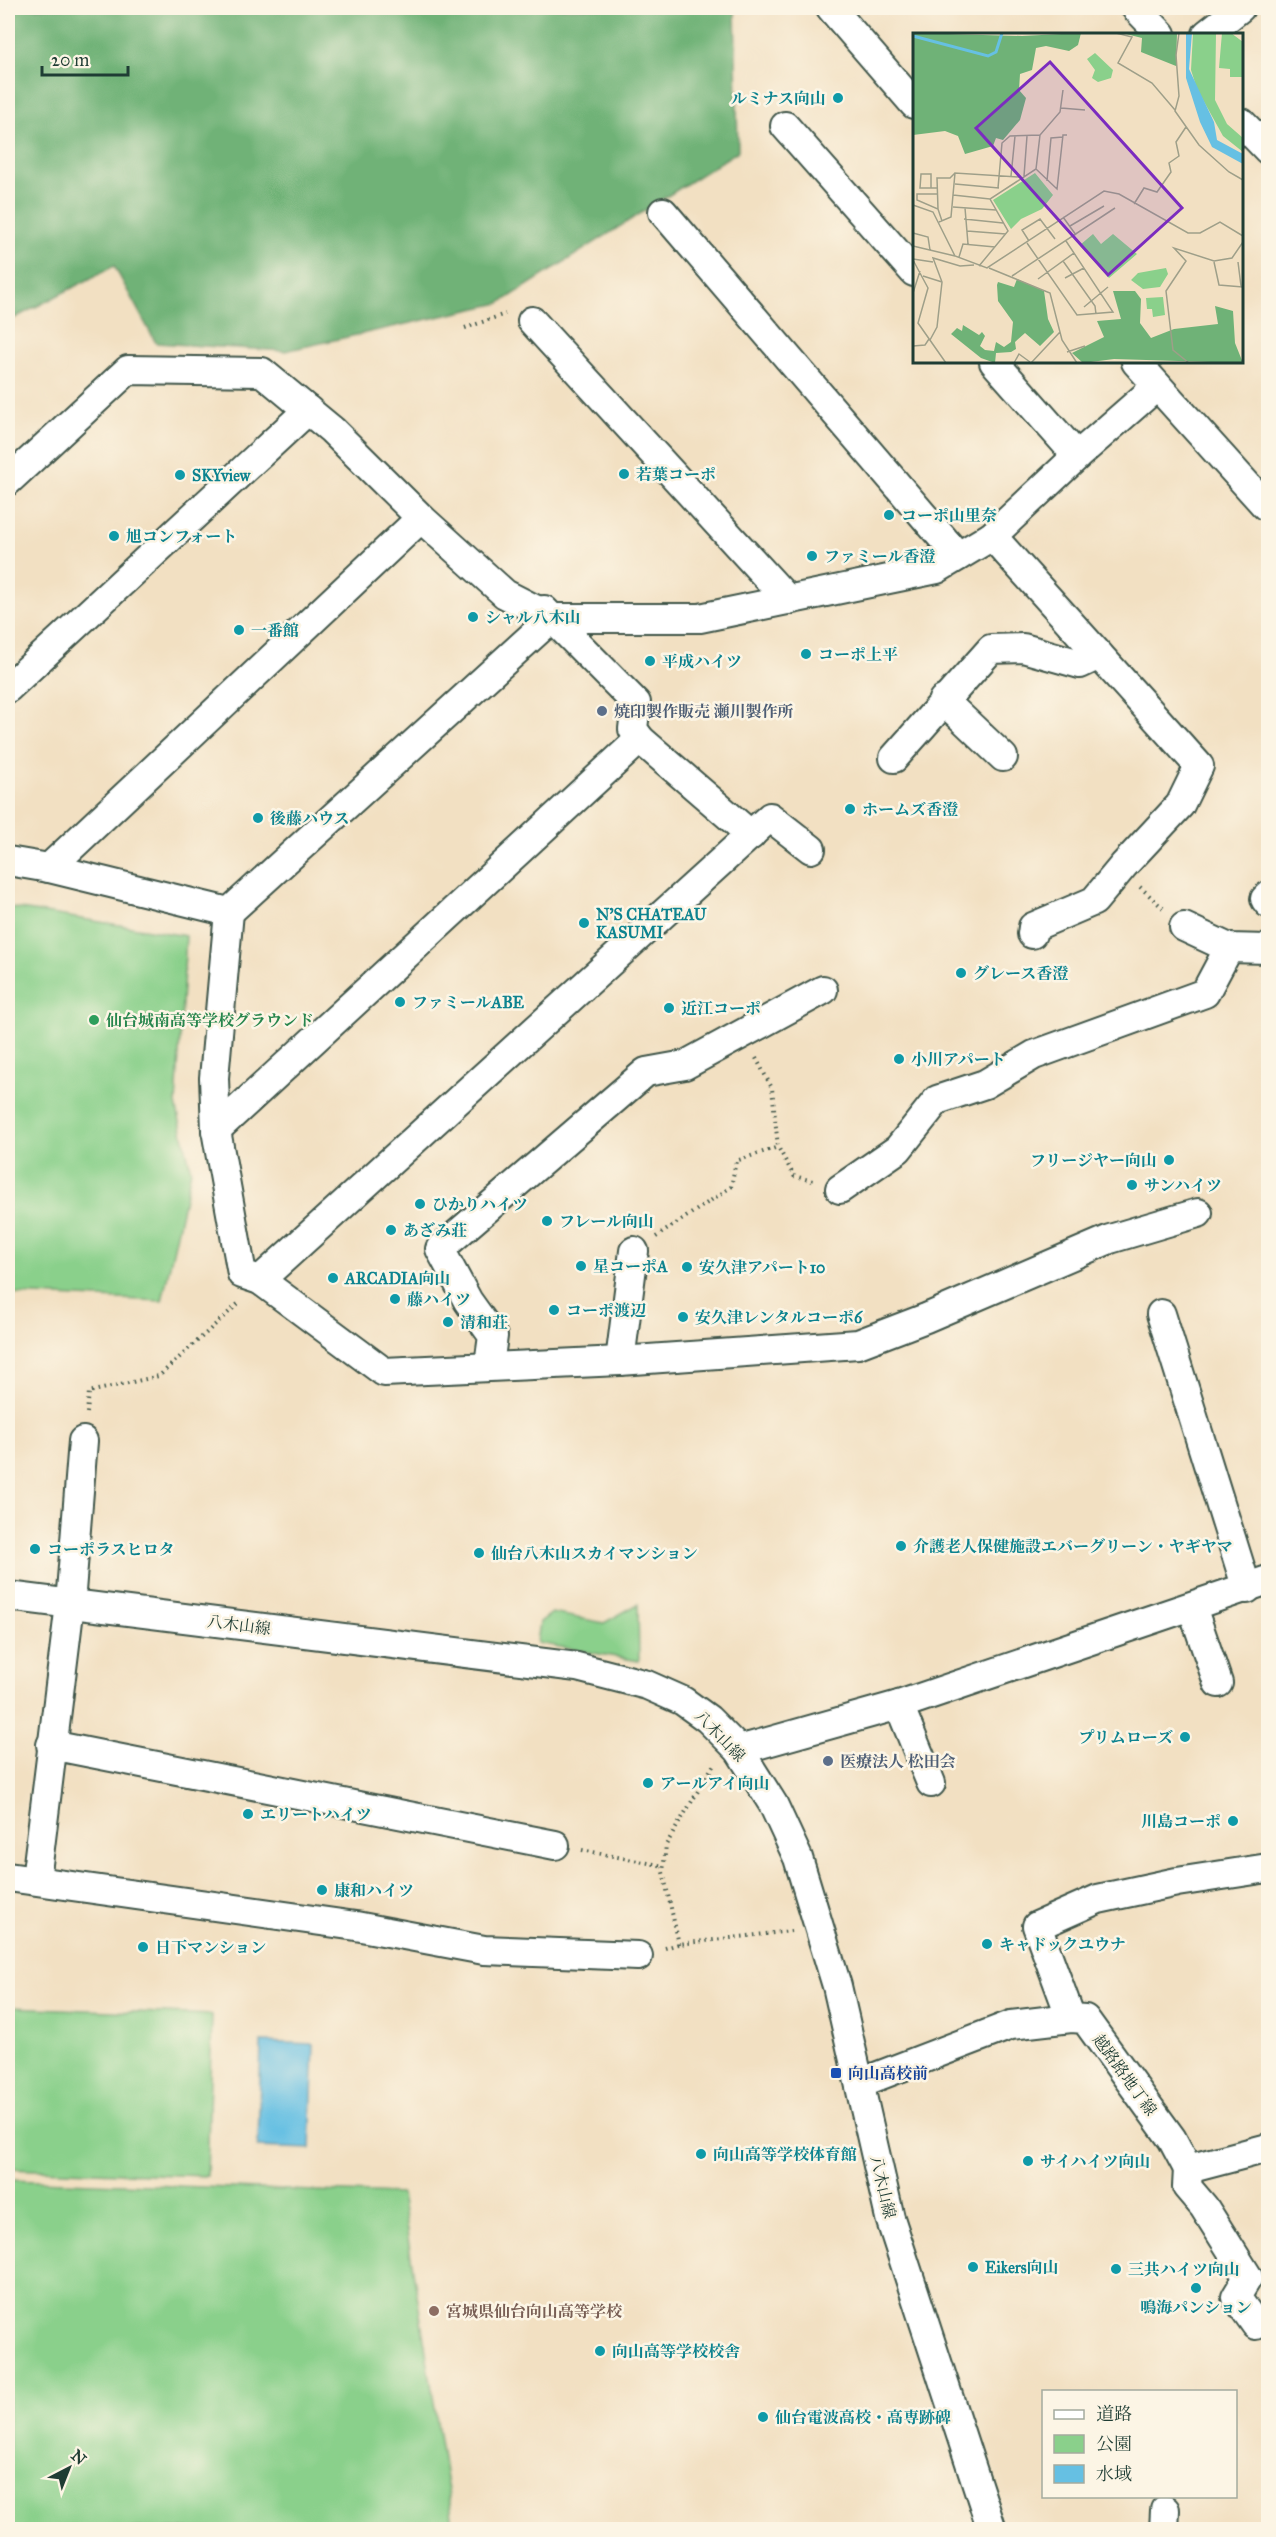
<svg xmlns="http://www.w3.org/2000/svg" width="1276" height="2537" font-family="'IM FELL Great Primer','Noto Serif JP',serif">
<rect width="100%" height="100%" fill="#fcf5e5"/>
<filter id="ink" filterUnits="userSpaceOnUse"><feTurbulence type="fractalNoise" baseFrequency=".0167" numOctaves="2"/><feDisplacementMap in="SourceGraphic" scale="12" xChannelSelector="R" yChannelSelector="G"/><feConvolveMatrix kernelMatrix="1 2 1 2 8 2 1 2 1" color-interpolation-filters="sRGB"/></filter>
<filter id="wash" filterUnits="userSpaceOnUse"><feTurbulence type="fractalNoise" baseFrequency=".008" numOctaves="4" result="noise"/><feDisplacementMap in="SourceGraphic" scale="24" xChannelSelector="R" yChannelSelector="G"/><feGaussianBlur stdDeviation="1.35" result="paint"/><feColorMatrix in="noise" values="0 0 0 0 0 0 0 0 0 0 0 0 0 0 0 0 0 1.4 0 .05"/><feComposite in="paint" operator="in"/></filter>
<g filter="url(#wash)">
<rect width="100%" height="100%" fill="#f2e0c2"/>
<!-- green -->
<g fill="#8ad08b" stroke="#548660" stroke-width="1.5">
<polygon points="8,907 186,936 176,1104 191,1171 162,1301 13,1294 8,1298"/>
<polygon points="638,1604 639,1661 537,1643 540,1622 552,1613 604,1623"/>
<polygon points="8,2007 212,2015 207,2176 8,2169"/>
<polygon points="8,2180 401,2194 454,2529 8,2529"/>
</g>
<!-- forest -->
<polygon fill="#6fb277" stroke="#477856" stroke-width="1.5" points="8,8 735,8 738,151 500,303 285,351 156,343 114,266 9,321"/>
<!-- water -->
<polygon fill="#66c0e3" stroke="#427e8c" stroke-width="1.5" points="261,2042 314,2044 310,2149 258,2147"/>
</g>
<g filter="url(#ink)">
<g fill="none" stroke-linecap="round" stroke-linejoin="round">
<defs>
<g id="minor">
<polyline points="831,8 914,104"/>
<polyline points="1136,8 1161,34"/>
<polyline points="1207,34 1240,8"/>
<polyline points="1242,123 1268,150"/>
<polyline points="785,126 914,272"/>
<polyline points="663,212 958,556"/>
<polyline points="532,321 788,600"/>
<polyline points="994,362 1077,456"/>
<polyline points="1136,362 1265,505 1268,505"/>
<polyline points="8,481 128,370 262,372 332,430 421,518 505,594 552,618"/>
<polyline points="992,536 1199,766 1180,805 1124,865 1094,901 1033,927 1032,934"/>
<polyline points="544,610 636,703 633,729 640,739"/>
<polyline points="8,688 308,410"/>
<polyline points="943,700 1003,757"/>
<polyline points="894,758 991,649 1023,648 1080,664 1099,655"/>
<polyline points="8,861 49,868 229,912 552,618 700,618 937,569 992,536 1077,456 1157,386"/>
<polyline points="49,868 421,518"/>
<polyline points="1268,896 1265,899 1268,903"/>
<polyline points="229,912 214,1078 216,1130 242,1274 260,1280 384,1372 620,1361 858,1344 926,1318 1110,1239 1198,1213"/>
<polyline points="1184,927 1229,948 1268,949"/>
<polyline points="216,1130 640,739 751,835"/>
<polyline points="840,1189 898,1149 937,1100 985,1084 1034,1055 1205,993 1229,948"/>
<polyline points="260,1280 770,817 811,849"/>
<polyline points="1161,1314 1247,1589"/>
<polyline points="620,1361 634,1251"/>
<polyline points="489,1365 493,1336 468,1301 440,1249 646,1072 685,1065 823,990"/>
<polyline points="8,1596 577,1667 647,1685 683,1701 708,1719 739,1750 773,1804 798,1858 837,1986 890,2218 992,2530"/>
<polyline points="1192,1607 1218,1683"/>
<polyline points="899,1705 931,1783"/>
<polyline points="51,1745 555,1845"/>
<polyline points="739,1750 899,1705 1268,1580"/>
<polyline points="8,1877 356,1926 484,1950 638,1956"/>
<polyline points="36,1880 70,1604 83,1441"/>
<polyline points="1071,2018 1037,1926 1098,1899 1177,1882 1268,1868"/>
<polyline points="860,2083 1011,2025 1071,2018 1085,2019 1172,2139 1188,2169 1268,2148"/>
<polyline points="1188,2169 1187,2187 1204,2207 1248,2277 1236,2297 1256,2325"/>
<polyline points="1164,2530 1165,2510"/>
</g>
</defs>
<!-- minor casing -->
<use href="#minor" stroke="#3f5549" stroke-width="32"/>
<!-- path -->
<g stroke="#3f5549" stroke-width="4" stroke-dasharray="1.5 4.5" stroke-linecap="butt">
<polyline points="465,328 505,314"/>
<polyline points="1140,887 1163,908"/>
<polyline points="756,1058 772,1088 778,1147 794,1176 813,1181"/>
<polyline points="656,1237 731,1187 736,1161 778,1147"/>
<polyline points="87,1413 89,1392 159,1376 240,1302"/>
<polyline points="582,1850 664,1866"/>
<polyline points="679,1944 663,1872 666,1845 714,1764"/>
<polyline points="665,1948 679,1944 791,1931"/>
</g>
<!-- minor -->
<use href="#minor" stroke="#fff" stroke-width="28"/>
</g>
</g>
<!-- markers -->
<g fill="#0f9aa8" stroke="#fcf5e5" stroke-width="2">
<circle cx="838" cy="98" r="6"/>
<circle cx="624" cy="474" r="6"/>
<circle cx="180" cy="475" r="6"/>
<circle cx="889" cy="515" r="6"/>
<circle cx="114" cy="536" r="6"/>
<circle cx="812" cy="556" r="6"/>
<circle cx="473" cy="617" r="6"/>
<circle cx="239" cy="630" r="6"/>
<circle cx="806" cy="654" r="6"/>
<circle cx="650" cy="661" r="6"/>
<circle cx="850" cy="809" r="6"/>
<circle cx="258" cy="818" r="6"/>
<circle cx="584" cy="923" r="6"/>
<circle cx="961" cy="973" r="6"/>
<circle cx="400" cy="1002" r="6"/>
<circle cx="669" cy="1008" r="6"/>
<circle cx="899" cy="1059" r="6"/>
<circle cx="1169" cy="1160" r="6"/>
<circle cx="1132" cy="1185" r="6"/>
<circle cx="420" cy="1204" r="6"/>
<circle cx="547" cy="1221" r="6"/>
<circle cx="391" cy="1230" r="6"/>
<circle cx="581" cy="1266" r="6"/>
<circle cx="687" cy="1267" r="6"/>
<circle cx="333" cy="1278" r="6"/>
<circle cx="395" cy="1299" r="6"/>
<circle cx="554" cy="1310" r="6"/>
<circle cx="683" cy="1317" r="6"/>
<circle cx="448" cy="1322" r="6"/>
<circle cx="901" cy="1546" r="6"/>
<circle cx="35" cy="1549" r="6"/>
<circle cx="479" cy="1553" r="6"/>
<circle cx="1185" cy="1737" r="6"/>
<circle cx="648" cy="1783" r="6"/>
<circle cx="248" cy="1814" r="6"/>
<circle cx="1233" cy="1821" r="6"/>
<circle cx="322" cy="1890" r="6"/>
<circle cx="987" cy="1944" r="6"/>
<circle cx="143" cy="1947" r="6"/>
<circle cx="701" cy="2154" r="6"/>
<circle cx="1028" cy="2161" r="6"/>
<circle cx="973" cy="2267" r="6"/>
<circle cx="1116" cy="2269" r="6"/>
<circle cx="1196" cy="2288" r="6"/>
<circle cx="600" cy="2351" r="6"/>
<circle cx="763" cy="2417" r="6"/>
</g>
<g fill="#5c6f8a" stroke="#fcf5e5" stroke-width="2">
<circle cx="602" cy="711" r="6"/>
<circle cx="828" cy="1761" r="6"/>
</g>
<circle fill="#2e9e5b" stroke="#fcf5e5" stroke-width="2" cx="94" cy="1020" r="6"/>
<rect fill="#1a4fb4" stroke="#fcf5e5" stroke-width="2" x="830" y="2067" width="12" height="12" rx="3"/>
<circle fill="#8d6e63" stroke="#fcf5e5" stroke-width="2" cx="434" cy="2311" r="6"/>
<g text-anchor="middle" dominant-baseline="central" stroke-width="5" stroke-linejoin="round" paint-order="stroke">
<!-- culture labels -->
<g font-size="16" font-weight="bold" fill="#0d838f" stroke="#fcf5e5" text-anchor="start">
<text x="826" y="98" text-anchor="end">ルミナス向山</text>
<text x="636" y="474">若葉コーポ</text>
<text x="192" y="475">SKYview</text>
<text x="901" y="515">コーポ山里奈</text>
<text x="126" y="536">旭コンフォート</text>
<text x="824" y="556">ファミール香澄</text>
<text x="485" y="617">シャル八木山</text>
<text x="251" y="630">一番館</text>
<text x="818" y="654">コーポ上平</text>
<text x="662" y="661">平成ハイツ</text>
<text x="862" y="809">ホームズ香澄</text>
<text x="270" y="818">後藤ハウス</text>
<text x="596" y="914">N'S CHATEAU<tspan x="596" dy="18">KASUMI</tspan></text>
<text x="973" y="973">グレース香澄</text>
<text x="412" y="1002">ファミールABE</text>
<text x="681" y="1008">近江コーポ</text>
<text x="911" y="1059">小川アパート</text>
<text x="1157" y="1160" text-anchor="end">フリージヤー向山</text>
<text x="1144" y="1185">サンハイツ</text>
<text x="432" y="1204">ひかりハイツ</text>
<text x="559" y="1221">フレール向山</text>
<text x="403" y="1230">あざみ荘</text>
<text x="593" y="1266">星コーポA</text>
<text x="699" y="1267">安久津アパート10</text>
<text x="345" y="1278">ARCADIA向山</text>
<text x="407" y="1299">藤ハイツ</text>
<text x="566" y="1310">コーポ渡辺</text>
<text x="695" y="1317">安久津レンタルコーポ6</text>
<text x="460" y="1322">清和荘</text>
<text x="913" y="1546">介護老人保健施設エバーグリーン・ヤギヤマ</text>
<text x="47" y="1549">コーポラスヒロタ</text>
<text x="491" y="1553">仙台八木山スカイマンション</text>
<text x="1173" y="1737" text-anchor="end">プリムローズ</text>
<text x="660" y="1783">アールアイ向山</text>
<text x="260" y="1814">エリートハイツ</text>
<text x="1221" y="1821" text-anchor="end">川島コーポ</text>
<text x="334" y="1890">康和ハイツ</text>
<text x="999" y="1944">キャドックユウナ</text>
<text x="155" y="1947">日下マンション</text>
<text x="713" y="2154">向山高等学校体育館</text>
<text x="1040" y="2161">サイハイツ向山</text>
<text x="985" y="2267">Eikers向山</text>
<text x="1128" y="2269">三共ハイツ向山</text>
<text x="1196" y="2307" text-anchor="middle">鳴海パンション</text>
<text x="612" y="2351">向山高等学校校舎</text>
<text x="775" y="2417">仙台電波高校・高専跡碑</text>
</g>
<!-- service labels -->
<g font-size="16" font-weight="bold" fill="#4e5e75" stroke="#fcf5e5" text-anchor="start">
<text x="614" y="711">焼印製作販売 瀬川製作所</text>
<text x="840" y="1761">医療法人 松田会</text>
</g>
<!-- leisure labels -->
<g font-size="16" font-weight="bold" fill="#27864d" stroke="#fcf5e5" text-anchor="start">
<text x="106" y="1020">仙台城南高等学校グラウンド</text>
</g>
<!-- street labels -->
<g font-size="16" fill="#1f3d34" stroke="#fcf5e5">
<text transform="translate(239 1625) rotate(7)">八木山線</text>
<text transform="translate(720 1736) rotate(46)">八木山線</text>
<text transform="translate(1125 2075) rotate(54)">越路路地丁線</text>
<text transform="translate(883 2187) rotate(77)">八木山線</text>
</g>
<!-- transit labels -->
<g font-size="16" font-weight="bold" fill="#164399" stroke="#fcf5e5" text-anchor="start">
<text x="848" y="2073">向山高校前</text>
</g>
<!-- education labels -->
<g font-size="16" font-weight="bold" fill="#785e54" stroke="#fcf5e5" text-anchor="start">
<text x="446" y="2311">宮城県仙台向山高等学校</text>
</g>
</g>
<!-- overview -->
<g transform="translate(913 33)">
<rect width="330" height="330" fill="#f2e0c2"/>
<path d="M280,0H303L302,67L314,91L330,105V119L310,103L284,56L278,37ZM309,0H318L330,9V44H317V36L306,35ZM182,20L200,37L198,45L185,49L179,45L182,37L174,26ZM122,140L140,162L129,176L108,186L98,196L80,167ZM180,201L188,211L200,201L224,221L196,245L167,212ZM253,235L255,241L247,254L230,256L218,247L225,240ZM250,264L252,282L240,284L239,276H234L233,265Z" fill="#8ad08b"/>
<path d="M0,0L109,3L168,0L165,12L156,18L133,13L123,15L119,37L107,41L106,57L113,65L107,87L90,107L83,105L80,113L52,121L45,103L32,98L0,102ZM209,0H264L263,33L228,19L229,5ZM104,246L131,258L135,286L141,299L127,313L112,300L102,309L103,316L98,319L83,320L82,330L68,325L38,301L44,295L49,298L50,292L66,302L69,299L72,303L67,313L72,317L81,318L83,309L91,314L98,309L100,289L85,268L84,252L85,249L101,254ZM200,258H222L228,266L227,290L238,305L261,296L305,291L302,273L320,278L322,310L330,330L201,326L170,330L159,320L191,304L184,288L208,286Z" fill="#6fb277"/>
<path d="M273,0H279L276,36L301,89L304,107L330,121V131L299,114L287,89L273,45Z" fill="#66c0e3"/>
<path fill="none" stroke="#66c0e3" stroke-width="3" d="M0,3L75,23L83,19L89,0"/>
<path fill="none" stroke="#9e9f89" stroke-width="1.5" d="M203,0L219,4L205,30L239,50L262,77M266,0L263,22L266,63L262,78L286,112L316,139L330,147M148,75L172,77M123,136L144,156L150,102H154M98,143L102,103M111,143L114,103M134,148L138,105L150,104M42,151L86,155M18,155V141H8L7,155H25M85,155L89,110L97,103L127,102M25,161H4V167L25,176L29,188M40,162L77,166M221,171L231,155L244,159L258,139L256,130L266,123L263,109L273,94M0,172L20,179L42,223L74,235L191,158L206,161L275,200H287L307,189L330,203M40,174L83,177M52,175L55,211M25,176L24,145H37L42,140M150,184L163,202M51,186L90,190M26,189L38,184L42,140L107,144M157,193L191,173M54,198L93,201M0,200L15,204L17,217M116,208L109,197L127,186L142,206M114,210L164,282L200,279L153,208M0,213L42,223M46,224L50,211L82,214M0,226L20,229M0,227L15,255L5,290L33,330M150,228L182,273L183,281M301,229L306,252L330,254M325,229L328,253M66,233L95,198L77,166L123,136L127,102L147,79L150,57M76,235L137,260L149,307L164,330M10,243L29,249M99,243L202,175M152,245L171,235M125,246L161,220M0,260L7,238M171,274L195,254M17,307L24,294L29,249L20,225L47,233L61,232M0,313L12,312L16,306M154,319L172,313M101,330L106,321L117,329M118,330L147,299M276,330L260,317L253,258L273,228L261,215L301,228L319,225L330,209"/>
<path fill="#7b2cbf" fill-opacity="0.15" stroke="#7b2cbf" stroke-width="3" d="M137,29L269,175L195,242L63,95Z"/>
<rect width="330" height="330" fill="none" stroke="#1f3d34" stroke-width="3"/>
</g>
<!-- margin -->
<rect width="1276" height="2537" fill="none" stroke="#fcf5e5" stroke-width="30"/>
<!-- legend -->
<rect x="1042" y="2390" width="195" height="108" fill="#fcf5e5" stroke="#a4ab9e" stroke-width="1.5"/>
<rect x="1054" y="2410" width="30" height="9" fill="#ffffff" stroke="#a4ab9e" stroke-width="1.5"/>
<text x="1096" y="2420" font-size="18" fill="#1f3d34">道路</text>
<rect x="1054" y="2435" width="30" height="18" fill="#8ad08b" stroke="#a4ab9e" stroke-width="1.5"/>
<text x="1096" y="2450" font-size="18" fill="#1f3d34">公園</text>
<rect x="1054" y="2465" width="30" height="18" fill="#66c0e3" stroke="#a4ab9e" stroke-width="1.5"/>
<text x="1096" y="2480" font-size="18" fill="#1f3d34">水域</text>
<!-- north arrow -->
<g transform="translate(69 2468) rotate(42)" stroke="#fcf5e5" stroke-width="4.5" paint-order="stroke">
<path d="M0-4.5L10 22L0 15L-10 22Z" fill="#1f3d34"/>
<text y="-9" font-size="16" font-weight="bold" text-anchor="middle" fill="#1f3d34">N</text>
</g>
<!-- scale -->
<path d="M42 66v9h86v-9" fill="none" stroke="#1f3d34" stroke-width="3"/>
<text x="51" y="66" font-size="18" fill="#1f3d34" stroke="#fcf5e5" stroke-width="4.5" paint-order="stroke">20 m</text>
</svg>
